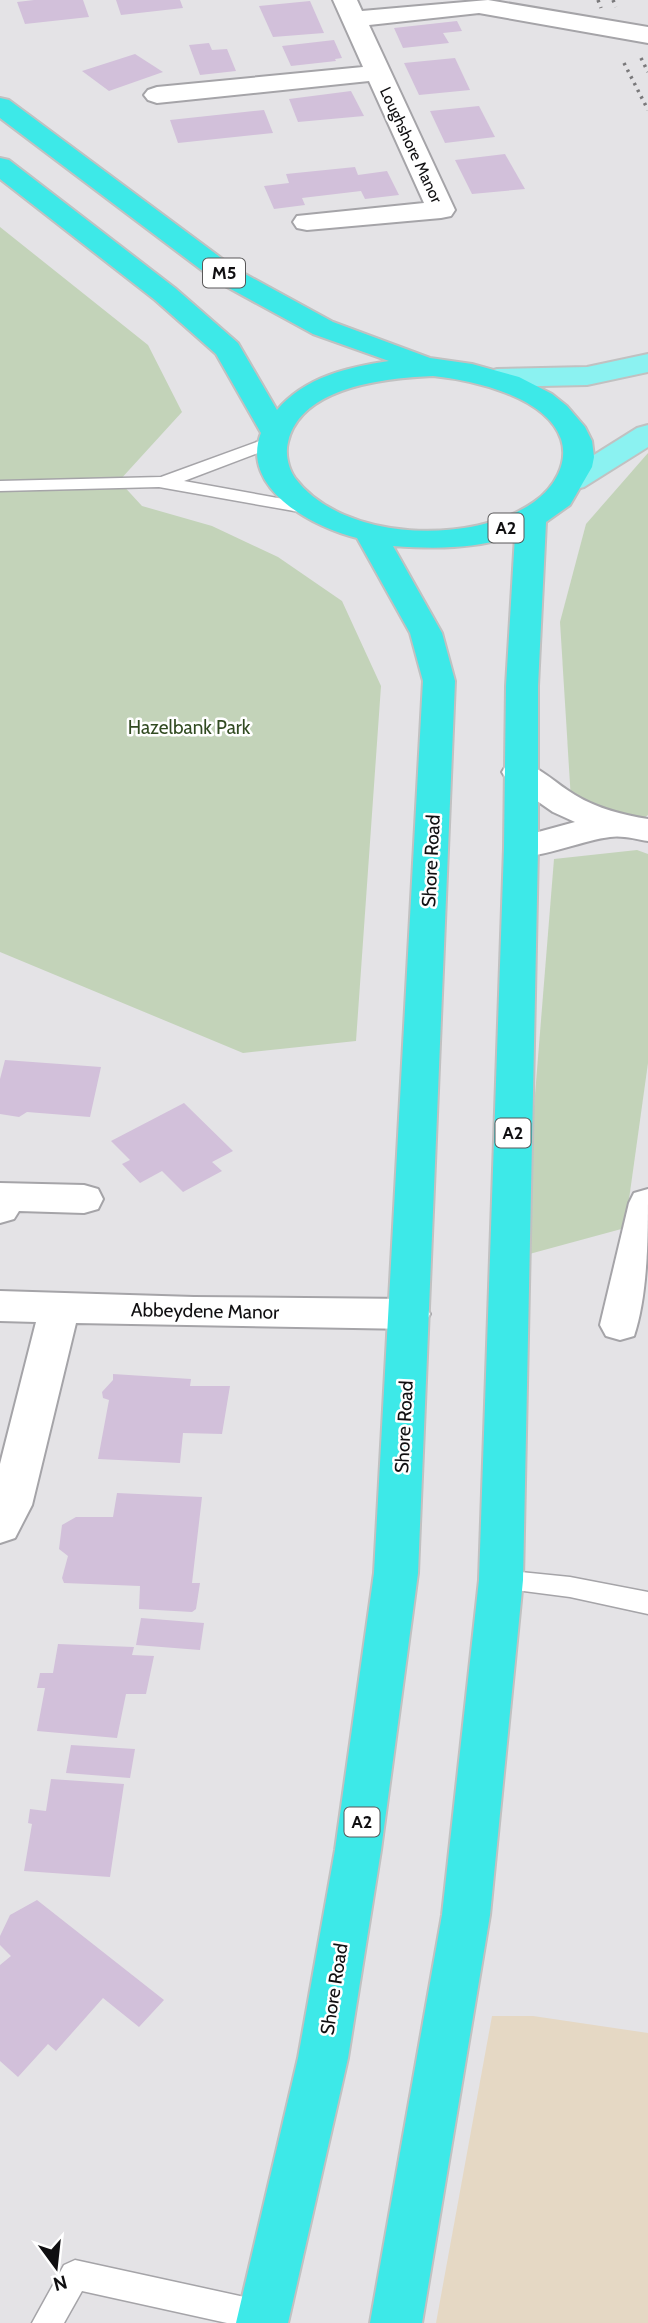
<svg xmlns="http://www.w3.org/2000/svg" width="648" height="2323" font-family="Cabin,sans-serif">
<rect width="100%" height="100%" fill="#e4e3e6"/>
<!-- education -->
<polygon fill="#e5d8c4" points="492,2016 533,2016 648,2033 648,2323 436,2323"/>
<!-- green -->
<g fill="#c3d3b9">
<polygon points="0,227 148,345 182,412 119,481 142,506 212,526 278,557 342,601 381,686 356,1041 243,1053 0,952"/>
<polygon points="648,453 648,815 644,818 609,816 571,800 560,622 586,524"/>
<polygon points="637,850 648,854 648,1063 625,1228 522,1256 554,859"/>
</g>
<!-- building -->
<g fill="#d2c0da">
<polygon points="34,0 83,0 89,17 25,24 17,2"/>
<polygon points="116,0 180,0 183,8 121,15"/>
<polygon points="310,1 324,33 273,37 259,6"/>
<polygon points="457,21 462,31 443,33 449,43 403,48 394,28"/>
<polygon points="334,40 342,58 335,59 336,61 291,66 282,46"/>
<polygon points="209,43 212,50 227,49 236,71 200,75 189,45"/>
<polygon points="135,54 163,72 109,91 82,71"/>
<polygon points="455,58 470,90 419,95 404,63"/>
<polygon points="351,91 364,116 298,122 289,99"/>
<polygon points="479,106 495,137 445,143 430,111"/>
<polygon points="264,110 273,133 178,143 170,120"/>
<polygon points="505,154 525,189 472,194 455,160"/>
<polygon points="355,167 358,175 387,171 399,195 365,199 361,191 302,198 305,205 274,209 264,186 289,183 286,174"/>
<polygon points="5,1060 101,1067 90,1117 27,1112 19,1117 0,1114 0,1079"/>
<polygon points="184,1103 233,1151 212,1162 222,1171 183,1192 162,1171 140,1183 122,1164 130,1160 111,1141"/>
<polygon points="113,1374 191,1379 190,1386 230,1386 222,1434 183,1433 180,1463 98,1459 109,1400 103,1398 102,1392 113,1380"/>
<polygon points="117,1493 202,1497 192,1583 200,1583 196,1609 192,1612 139,1609 140,1586 64,1583 62,1578 68,1556 59,1549 62,1525 76,1517 113,1517"/>
<polygon points="141,1618 204,1623 200,1650 136,1645"/>
<polygon points="58,1644 134,1647 132,1655 154,1656 146,1694 126,1694 117,1738 37,1731 45,1688 37,1688 40,1673 53,1673"/>
<polygon points="71,1745 135,1749 130,1778 66,1773"/>
<polygon points="51,1779 124,1784 110,1877 24,1871 32,1824 28,1823 30,1809 46,1811"/>
<polygon points="37,1900 164,2000 139,2027 103,1998 56,2051 48,2044 18,2077 0,2061 0,1965 11,1956 0,1945 0,1936 10,1915"/>
</g>
<g fill="none" stroke-linecap="round" stroke-linejoin="round">
<defs>
<g id="lane">
<polygon points="273,436 282,441 279,445 184,481 311,504 320,509 317,513 311,514 159,487 0,491 0,481 161,477"/>
<polygon points="501,1570 570,1577 648,1592 648,1614 570,1597 492,1587 488,1580 492,1573"/>
<polygon points="75,2260 263,2301 274,2305 278,2316 275,2323 227,2323 82,2291 64,2323 32,2323 64,2265"/>
</g>
<g id="street">
<polygon points="333,0 357,0 362,11 488,0 648,27 648,43 479,13 369,25 455,210 451,216 441,218 307,230 297,228 293,222 297,216 424,203 369,81 157,103 148,100 144,95 148,90 157,87 363,67"/>
<path d="M519,761C541,767 556,784 575,795C598,809 623,815 648,819V841C636,839 622,835 610,837C583,840 531,862 509,856L504,848L509,840L575,822L553,812L507,780L502,772L507,764Z"/>
<polygon points="0,1183 84,1185 98,1189 103,1199 98,1209 84,1213 19,1211 14,1219 0,1223"/>
<path d="M648,1189C648,1235 648,1294 634,1336L620,1340L606,1336L600,1325L629,1203L634,1193Z"/>
<polygon points="0,1291 194,1297 410,1299 424,1303 430,1314 424,1325 410,1329 76,1323 32,1505 15,1538 0,1543 0,1464 36,1322 0,1321"/>
</g>
<g id="primary">
<polygon points="648,354 648,372 587,385 497,387 487,384 482,378 487,372 497,369 587,367"/>
<polygon points="648,425 648,447 584,487 573,490 562,487 558,481 562,475 637,428"/>
</g>
<path id="highway" d="M0,98L9,100L236,269L333,322L430,358L472,364L519,377L552,394L567,406L585,427L592,441L594,457L592,467L570,505L546,522L538,686V848L523,1580L490,1915L422,2323H370L442,1915L479,1580L504,848L506,686L515,536C474,549 435,549 393,546L442,633L455,681L418,1573L381,1850L348,2058L288,2323H236L298,2058L335,1850L374,1573L423,681L410,633L357,538C315,528 239,489 261,433L216,354L155,300L0,179V158L9,160L175,288L238,343L277,410C305,377 348,367 389,361L313,334L216,281L0,118ZM433,376C472,380 546,396 561,439C569,463 554,488 534,502C473,545 343,542 295,478C288,468 285,453 288,442C301,386 387,378 433,376Z"/>
</defs>
<!-- lane casing -->
<use href="#lane" stroke="#a5a4a8" stroke-width="3"/>
<!-- street casing -->
<use href="#street" stroke="#a5a4a8" stroke-width="4"/>
<!-- primary casing -->
<use href="#primary" stroke="#c1c1c1" stroke-width="4"/>
<!-- highway casing -->
<use href="#highway" stroke="#c1c1c1" stroke-width="4"/>
<!-- lane -->
<use href="#lane" fill="#fff" fill-rule="evenodd"/>
<!-- street -->
<use href="#street" fill="#fff" fill-rule="evenodd"/>
<!-- primary -->
<use href="#primary" fill="#8bf2f1" fill-rule="evenodd"/>
<!-- highway -->
<use href="#highway" fill="#3de9e8" fill-rule="evenodd"/>
<!-- rail -->
<g stroke="#7a797b" stroke-width="3.5" stroke-dasharray="2.5 5" stroke-linecap="butt">
<polyline points="598,0 601,8"/>
<polyline points="613,0 616,7"/>
<polyline points="641,58 648,72"/>
<polyline points="624,63 648,110"/>
</g>
</g>
<g text-anchor="middle" dominant-baseline="central" stroke-width="5" stroke-linejoin="round" paint-order="stroke">
<!-- far-street labels -->
<g font-size="16" fill="#100f11" stroke="#fff">
<text transform="translate(411 145) rotate(65)">Loughshore Manor</text>
</g>
<!-- shield labels -->
<g fill="#fff" stroke="#585758" stroke-width="2">
<rect x="203" y="258.5" width="42" height="29" rx="5"/>
<rect x="488.5" y="513.5" width="35" height="29" rx="5"/>
<rect x="495.5" y="1118.5" width="35" height="29" rx="5"/>
<rect x="344.5" y="1807.5" width="35" height="29" rx="5"/>
</g>
<g font-size="18" font-weight="bold" fill="#100f11">
<text x="224" y="273">M5</text>
<text x="506" y="528">A2</text>
<text x="513" y="1133">A2</text>
<text x="362" y="1822">A2</text>
</g>
<!-- park labels -->
<g font-size="19" fill="#324b22" stroke="#fff">
<text x="189" y="727">Hazelbank Park</text>
</g>
<!-- street labels -->
<g font-size="19" fill="#100f11" stroke="#fff">
<text transform="translate(431 861) rotate(-87)">Shore Road</text>
<text transform="translate(205 1311) rotate(1)">Abbeydene Manor</text>
<text transform="translate(404 1427) rotate(-87)">Shore Road</text>
<text transform="translate(334 1989) rotate(-81)">Shore Road</text>
</g>
</g>
<!-- north arrow -->
<g transform="translate(56 2267) rotate(165)" stroke="#ffffff" stroke-width="5" paint-order="stroke">
<path d="M0-5L12 26L0 18L-12 26Z" fill="#100f11"/>
<text y="-10" font-size="19" font-weight="bold" text-anchor="middle" fill="#100f11">N</text>
</g>
</svg>
